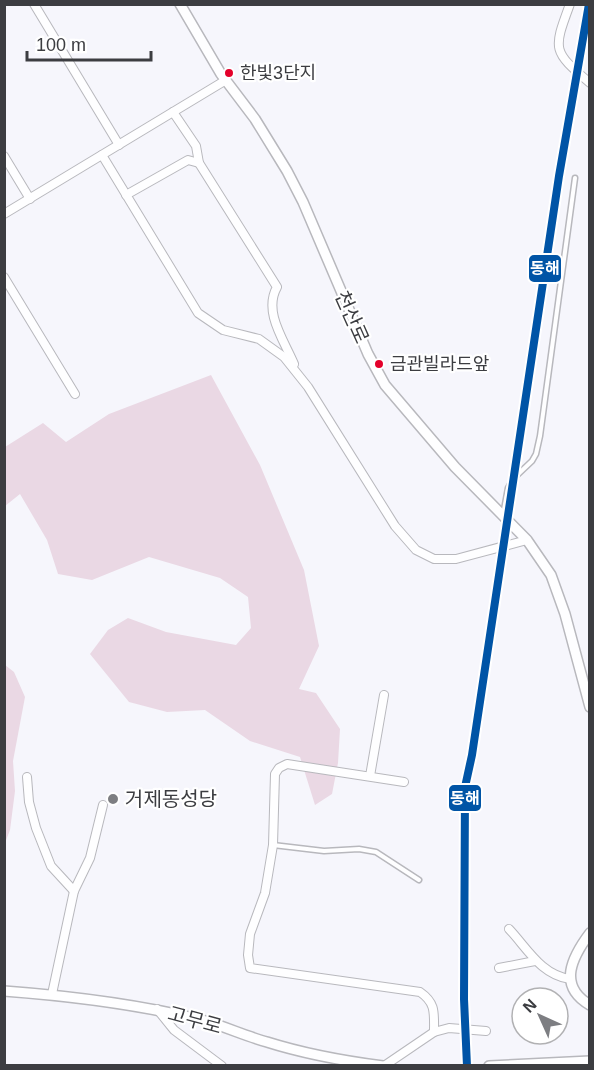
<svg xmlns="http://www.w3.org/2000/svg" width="594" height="1070" font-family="Arial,'Noto Sans KR',sans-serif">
<rect width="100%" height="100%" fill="#f6f6fc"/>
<!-- green -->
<g fill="#ead8e4">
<polygon points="211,375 260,465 304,570 319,646 299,689 316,693 340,729 338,763 332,794 315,805 300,757 250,741 205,710 167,712 129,702 90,654 108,630 128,618 166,632 236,645 251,628 248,597 220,578 149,557 92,580 58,574 47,540 20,494 5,506 5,447 43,423 66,442 109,414"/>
<polygon points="5,665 14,672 25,697 13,761 15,791 10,830 5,843"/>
</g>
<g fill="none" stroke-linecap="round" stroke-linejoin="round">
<defs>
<g id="service">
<polyline points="503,515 508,488 513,479 532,461 536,454 540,436 575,178"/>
<polyline points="273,845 324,851 359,849 376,852 419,880"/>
</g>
<g id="minor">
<polyline points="34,4 119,145"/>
<path d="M570,4C553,50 552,51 590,83"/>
<path d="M173,112L196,146L199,163L277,287C263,312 284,340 294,364"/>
<polyline points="102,155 198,313 223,330 259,339 284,357 308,387 395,526 416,550 434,559 456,559 527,540"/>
<polyline points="4,156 30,199"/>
<polyline points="126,195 188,160 199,163"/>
<polyline points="4,214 226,80"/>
<polyline points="4,277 75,394"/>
<polyline points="370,776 384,695"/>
<polyline points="27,777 29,802 36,828 51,866 74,891"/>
<path d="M509,929C527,948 541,975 570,979"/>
<polyline points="499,968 535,961"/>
<polyline points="52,994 74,891 90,858 103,805"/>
<polyline points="157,1009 174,1030 222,1066"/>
<polyline points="434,1032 449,1028 486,1031"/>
<path d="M384,1066L434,1032C434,1013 436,1003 420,992L250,968L248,955L250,934L265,893L273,845L275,774L279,768L287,764L404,782"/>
</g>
<g id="tertiary">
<polyline points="180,4 221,74 255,119 287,171 303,202 368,354 385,385 455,467 527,540 551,575 565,614 590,707"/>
<path d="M590,933C572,957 557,986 590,1005"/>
<path d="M4,991C71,996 137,1004 202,1020C224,1026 245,1036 267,1042C305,1054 344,1061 383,1066"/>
<polyline points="489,1066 590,1061"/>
</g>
</defs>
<!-- service casing -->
<use href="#service" stroke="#b8b8bd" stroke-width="7"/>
<!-- minor casing -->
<use href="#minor" stroke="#b8b8bd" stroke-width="10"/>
<!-- tertiary casing -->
<use href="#tertiary" stroke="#b8b8bd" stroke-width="12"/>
<!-- service -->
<use href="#service" stroke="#fefeff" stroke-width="4"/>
<!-- minor -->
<use href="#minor" stroke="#fefeff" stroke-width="8"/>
<!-- tertiary -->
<use href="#tertiary" stroke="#fefeff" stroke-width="9"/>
<defs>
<polyline id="rail-1" points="467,1066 464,999 465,787 472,755 559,176 589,4"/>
</defs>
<!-- rail-1 casing -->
<use href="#rail-1" stroke="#fff" stroke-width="12"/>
<!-- rail-1 -->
<use href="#rail-1" stroke="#0054a6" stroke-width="8"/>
</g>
<!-- markers -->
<g fill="#e4002b" stroke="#fff" stroke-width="2">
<circle cx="229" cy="73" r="5"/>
<circle cx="379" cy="364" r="5"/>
</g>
<circle fill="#7d7e82" stroke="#fff" stroke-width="2" cx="113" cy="799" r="6"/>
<g text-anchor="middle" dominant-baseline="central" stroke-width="4.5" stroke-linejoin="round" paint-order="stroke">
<!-- bus labels -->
<g font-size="18" fill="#3c3d41" stroke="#fff" text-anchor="start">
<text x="240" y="73">한빛3단지</text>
<text x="390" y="364">금관빌라드앞</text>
</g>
<!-- street labels -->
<g font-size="20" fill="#3c3d41" stroke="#fff">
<text transform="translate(352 317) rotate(66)">천산로</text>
<text transform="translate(195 1020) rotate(15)">고무로</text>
</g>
<!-- poi labels -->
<g font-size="20" fill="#3c3d41" stroke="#fff" text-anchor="start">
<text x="125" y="799">거제동성당</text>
</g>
</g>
<g stroke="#fff" stroke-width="2">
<rect x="528" y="254" width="34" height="29" rx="6" fill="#0054a6"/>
<rect x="448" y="784" width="34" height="28" rx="6" fill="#0054a6"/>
</g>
<g font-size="16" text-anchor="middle" font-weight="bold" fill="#fff">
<text x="545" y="274">동해</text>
<text x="465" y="804">동해</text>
</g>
<!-- border -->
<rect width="594" height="1070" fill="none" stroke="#3c3d41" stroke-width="12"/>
<!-- north arrow -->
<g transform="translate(540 1016) rotate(315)"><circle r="28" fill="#ffffff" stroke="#b1b1b3" stroke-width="1.5"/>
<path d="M0-4.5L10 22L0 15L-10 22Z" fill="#7d7e82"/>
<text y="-9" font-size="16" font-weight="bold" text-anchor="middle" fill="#3c3d41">N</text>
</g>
<!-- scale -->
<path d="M27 51v9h124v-9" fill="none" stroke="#3c3d41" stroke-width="3"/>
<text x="36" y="51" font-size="18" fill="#3c3d41" stroke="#ffffff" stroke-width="4.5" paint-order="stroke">100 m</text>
</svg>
